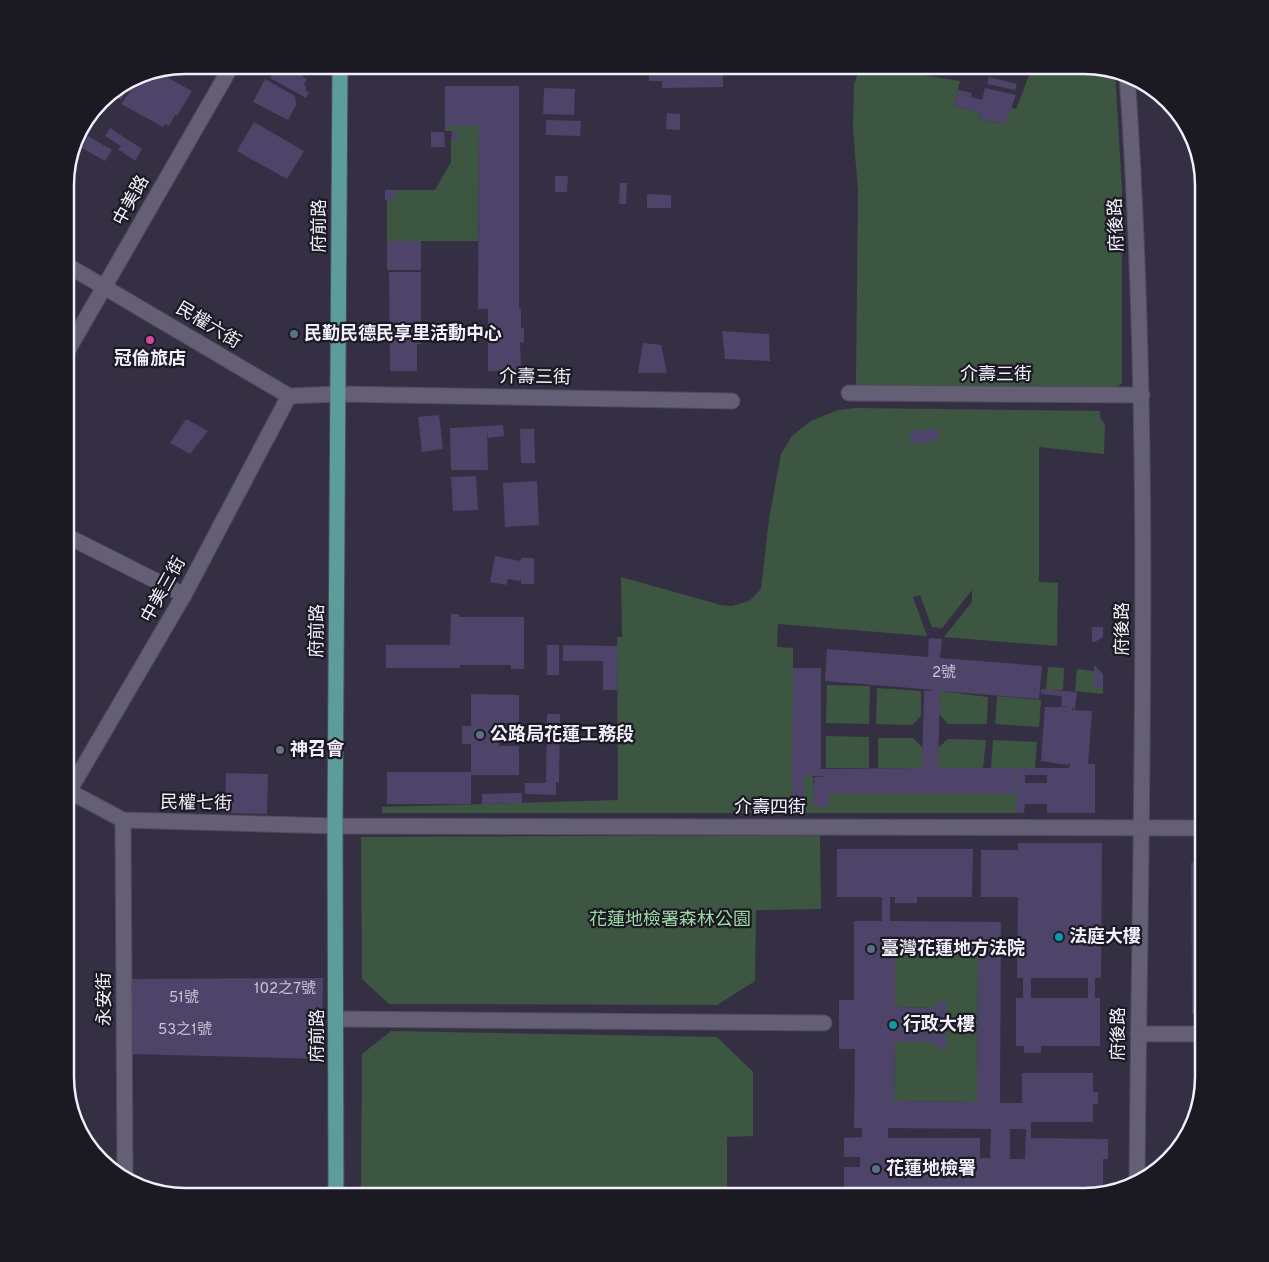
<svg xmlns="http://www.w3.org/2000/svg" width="1269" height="1262" font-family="Overpass,'Noto Sans TC',sans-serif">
<rect width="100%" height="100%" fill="#352f43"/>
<!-- green -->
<g fill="#3d5641">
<polygon points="862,65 960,81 954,106 979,112 978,118 1004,124 1011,107 1016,109 1033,65 1091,65 1115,72 1122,190 1122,383 1115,389 862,391 856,383 858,192 853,128 854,84"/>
<polygon points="445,126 479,126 478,241 387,241 387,200 395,200 395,190 435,190 451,162 451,140 458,140 458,131 445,131"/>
<polygon points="856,408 1100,411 1100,418 1105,424 1104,454 1039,447 1039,582 1058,583 1057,646 944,637 972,602 972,590 942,628 932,627 920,595 913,597 927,636 778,624 777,647 793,648 793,800 804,800 804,776 813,776 814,806 828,806 829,794 1014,794 1014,775 1016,775 1016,813 382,813 382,807 618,800 617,637 622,637 621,577 721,605 732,606 749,601 761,589 769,519 781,454 792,436 811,421 838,410"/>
<polygon points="1048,667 1064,668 1063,690 1046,690"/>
<polygon points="1077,669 1094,671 1103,687 1103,694 1075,691"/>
<polygon points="827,685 870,686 869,724 826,723"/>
<polygon points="877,688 921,691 921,716 912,725 876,724"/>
<polygon points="940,691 988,697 987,724 948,724 939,714"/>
<polygon points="997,696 1041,700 1039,727 995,724"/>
<polygon points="826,736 869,737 869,768 826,768"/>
<polygon points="878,738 913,738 923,748 922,768 878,768"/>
<polygon points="948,739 986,740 983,768 938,768 938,748"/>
<polygon points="993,740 1037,742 1035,768 991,768"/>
<polygon points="820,835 821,909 756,910 755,981 717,1005 389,1004 362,979 361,837"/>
<polygon points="895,945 978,946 977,1102 894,1101 895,1042 935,1042 935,1008 895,1007"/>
<polygon points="391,1031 717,1037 753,1072 753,1136 727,1137 727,1197 369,1197 361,1188 362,1054"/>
</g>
<!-- building -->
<g fill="#4e4369" fill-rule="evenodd">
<polygon points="277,65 299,75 283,65 309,65 302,77 307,79 304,85 307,87 305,90 309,92 306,98 270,78"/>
<polygon points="409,65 439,65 439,73 409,72"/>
<polygon points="649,65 723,65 723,87 662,88 662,81 649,81"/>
<polygon points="156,71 192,91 177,116 175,115 169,126 165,124 163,127 121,104 142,74"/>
<polygon points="137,76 130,87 124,84 124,83"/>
<polygon points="989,77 1017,84 1015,90 987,84"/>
<polygon points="265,79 295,96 296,105 288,120 253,102"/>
<polygon points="120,86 127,90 121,100 111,94"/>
<polygon points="445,86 519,86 519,309 521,309 521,328 524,328 524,343 520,342 521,371 488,371 488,309 478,309 479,126 445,126"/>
<polygon points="544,88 575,89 574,115 543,114"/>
<polygon points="985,88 1016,95 1005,124 978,118 979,112 954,106 958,90 972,93 971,97 982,100"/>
<polygon points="112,91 106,101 110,103 104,112 96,108"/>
<polygon points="93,111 100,115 80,147 74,144 77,132"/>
<polygon points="667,113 680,114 680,130 666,129"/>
<polygon points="546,120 581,121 580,136 546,135"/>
<polygon points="254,122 304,151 287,179 237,151"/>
<polygon points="110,128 142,149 135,161 118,149 121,146 105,136"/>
<polygon points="452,131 458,131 458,140 451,140"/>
<polygon points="431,132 444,132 445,147 431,147"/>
<polygon points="88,136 112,150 105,161 82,148"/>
<polygon points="73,148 77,150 70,163 69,162"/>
<polygon points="555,176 568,176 567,192 555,192"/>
<polygon points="620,183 627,183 626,204 619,204"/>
<rect x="385" y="190" width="10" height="10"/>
<polygon points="647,194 671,195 671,208 647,208"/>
<rect x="387" y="241" width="34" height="29"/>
<polygon points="389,272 421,272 421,344 417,344 417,371 390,371"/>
<polygon points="722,331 769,334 770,361 725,359"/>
<polygon points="643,343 661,345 667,373 638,373"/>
<polygon points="439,415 443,449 422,452 418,417"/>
<polygon points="186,419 208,431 190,454 170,443"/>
<polygon points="503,425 504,436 488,438 487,430 488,470 451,470 450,428"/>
<polygon points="520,429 534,429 535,463 521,463"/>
<polygon points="938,429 939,439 926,443 911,442 910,431"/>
<polygon points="476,476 478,510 453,511 451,477"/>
<polygon points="537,481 539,525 505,527 503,483"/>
<polygon points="495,556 521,561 521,558 534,558 534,584 521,584 521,576 520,581 508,579 506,585 490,582"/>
<rect x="1200" y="611" width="4" height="67"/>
<polygon points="451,614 459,614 459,617 524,617 524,669 511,669 511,665 460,665 460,668 386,668 386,645 450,645"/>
<polygon points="1092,627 1103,627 1103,637 1095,642 1092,642"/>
<path d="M929,638L942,639L940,658L1042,666L1039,699L940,691L938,768H1069L1070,763L1067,765L1041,761L1045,707H1072V710L1092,711L1088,764H1095V813H1047V804H1025L1024,813H1016V775H1014L1015,794H829V806H814L813,795L814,777L829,776H804V800H792L793,668H821V769L922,768L924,691L934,690L825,681L827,649L928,657ZM1025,775H1047V783H1025Z"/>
<rect x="547" y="645" width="12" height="30"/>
<polygon points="563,645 617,646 617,690 603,690 603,661 563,661"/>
<polygon points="1094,665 1103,674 1103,687 1094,687"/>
<polygon points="1041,689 1077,692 1075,709 1064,706 1061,708 1062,696 1041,694"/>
<polygon points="471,694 519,695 519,723 499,723 499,746 519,746 519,775 471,775 471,804 387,804 387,772 471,772 471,744 462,744 462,726 471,726"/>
<polygon points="1199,706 1204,706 1204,772 1201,772"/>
<polygon points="547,714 560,714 559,783 556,782 556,795 525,794 525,783 546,783"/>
<polygon points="226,773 268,774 267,814 225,813"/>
<polygon points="522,793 522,803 482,804 482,794"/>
<path d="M1018,843H1102L1101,978H1095V998H1100V1046H1041V1053H1024V1046H1016V998H1023V978H1017L1018,897H981V850H1018ZM1031,978H1088V998H1031Z"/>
<path d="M837,849H973L972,897H917V903H895V897H890V921L1001,922L1000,1103H1022V1073H1093V1092H1098V1104H1093V1122H1031V1138L1108,1139V1159H1103V1193L1090,1196L844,1195V1167H860V1157H844V1138L862,1137V1128H854L855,1049H839V1000H854V921H882V897H837ZM895,945L978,946L977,1102L894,1101L895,1042H935V1048H946V1002H935V1008L895,1007ZM888,1128L991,1129L990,1158H980V1138H888ZM1010,1129H1026L1025,1159H1010Z"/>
<polygon points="1191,863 1204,863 1204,1013 1192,1014"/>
<polygon points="323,978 322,1059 131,1054 128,979"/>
</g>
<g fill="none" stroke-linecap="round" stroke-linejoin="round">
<defs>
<g id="street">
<path d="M1127,75C1153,444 1140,814 1137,1183"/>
<polyline points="65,264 289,396 338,394 732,401"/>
<polyline points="849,393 1142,395"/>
<polyline points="65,535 184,595"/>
<polyline points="65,789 123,820 335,826 1204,828"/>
<polyline points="65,798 184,595 289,396"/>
<polyline points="123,820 125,1178"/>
<polyline points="337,1019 824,1023"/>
<polyline points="1138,1034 1204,1034"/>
</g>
<polyline id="secondary" points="65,355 232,65"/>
<polyline id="primary" points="336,1197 335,826 340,65"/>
</defs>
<!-- street casing -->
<use href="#street" stroke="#4f4b5c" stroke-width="17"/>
<!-- secondary casing -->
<use href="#secondary" stroke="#4f4b5c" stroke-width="17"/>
<!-- primary casing -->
<use href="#primary" stroke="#4f4b5c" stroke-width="17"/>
<!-- street -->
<use href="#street" stroke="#655f75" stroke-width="15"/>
<!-- secondary -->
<use href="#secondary" stroke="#655f75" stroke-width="15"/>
<!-- primary -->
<use href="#primary" stroke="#5c9c9b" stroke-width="15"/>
</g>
<!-- markers -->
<g fill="#5c6f8a" stroke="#1b1922" stroke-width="2">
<circle cx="294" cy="334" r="5"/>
<circle cx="480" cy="735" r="5"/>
<circle cx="871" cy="949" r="5"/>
<circle cx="876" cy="1169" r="5"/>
</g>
<circle fill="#d1479c" stroke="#1b1922" stroke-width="2" cx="150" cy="340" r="5"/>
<circle fill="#6b7280" stroke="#1b1922" stroke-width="2" cx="280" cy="750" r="5"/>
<g fill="#0f9aa8" stroke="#1b1922" stroke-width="2">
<circle cx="1059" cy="937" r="5"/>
<circle cx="893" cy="1025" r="5"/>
</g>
<g text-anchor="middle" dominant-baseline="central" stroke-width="4.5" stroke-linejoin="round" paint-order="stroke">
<!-- number labels -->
<g font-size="15" fill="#c9c4d7">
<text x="944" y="673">2號</text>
<text x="285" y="989">102之7號</text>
<text x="184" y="998">51號</text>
<text x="185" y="1030">53之1號</text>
</g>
<!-- street labels -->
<g font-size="18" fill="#f2effc" stroke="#1b1922">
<text transform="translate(132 201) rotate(-61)">中美路</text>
<text transform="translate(1117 225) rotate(-92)">府後路</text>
<text transform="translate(320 226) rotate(-90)">府前路</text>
<text transform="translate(208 326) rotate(31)">民權六街</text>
<text x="996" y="375">介壽三街</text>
<text transform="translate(535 378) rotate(1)">介壽三街</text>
<text transform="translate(164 590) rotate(-61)">中美三街</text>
<text transform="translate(1123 629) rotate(-90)">府後路</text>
<text transform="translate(318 631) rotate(-89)">府前路</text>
<text transform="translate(196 804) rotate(1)">民權七街</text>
<text x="770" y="808">介壽四街</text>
<text transform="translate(105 999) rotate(-90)">永安街</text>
<text transform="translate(1119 1034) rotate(-90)">府後路</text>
<text transform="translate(318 1036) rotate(-90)">府前路</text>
</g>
<!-- poi labels -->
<g font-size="18" font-weight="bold" fill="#f2effc" stroke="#1b1922" text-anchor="start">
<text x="304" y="334">民勤民德民享里活動中心</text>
<text x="150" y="359" text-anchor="middle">冠倫旅店</text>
<text x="490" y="735">公路局花蓮工務段</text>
<text x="290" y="750">神召會</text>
<text x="1069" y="937">法庭大樓</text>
<text x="881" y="949">臺灣花蓮地方法院</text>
<text x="903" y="1025">行政大樓</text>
<text x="886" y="1169">花蓮地檢署</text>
</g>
<!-- park labels -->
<g font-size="18" fill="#9dd9a5" stroke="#1b1922">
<text x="670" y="920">花蓮地檢署森林公園</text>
</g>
</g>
<!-- crop -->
<path d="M0 0H1269V1262H0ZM185 74H1084A111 111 0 0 1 1195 185V1077A111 111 0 0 1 1084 1188H185A111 111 0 0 1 74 1077V185A111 111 0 0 1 185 74Z" fill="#1b1922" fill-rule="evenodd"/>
<path fill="none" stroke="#f2effc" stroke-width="2.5" d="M185 74H1084A111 111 0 0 1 1195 185V1077A111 111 0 0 1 1084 1188H185A111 111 0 0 1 74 1077V185A111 111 0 0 1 185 74Z"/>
</svg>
